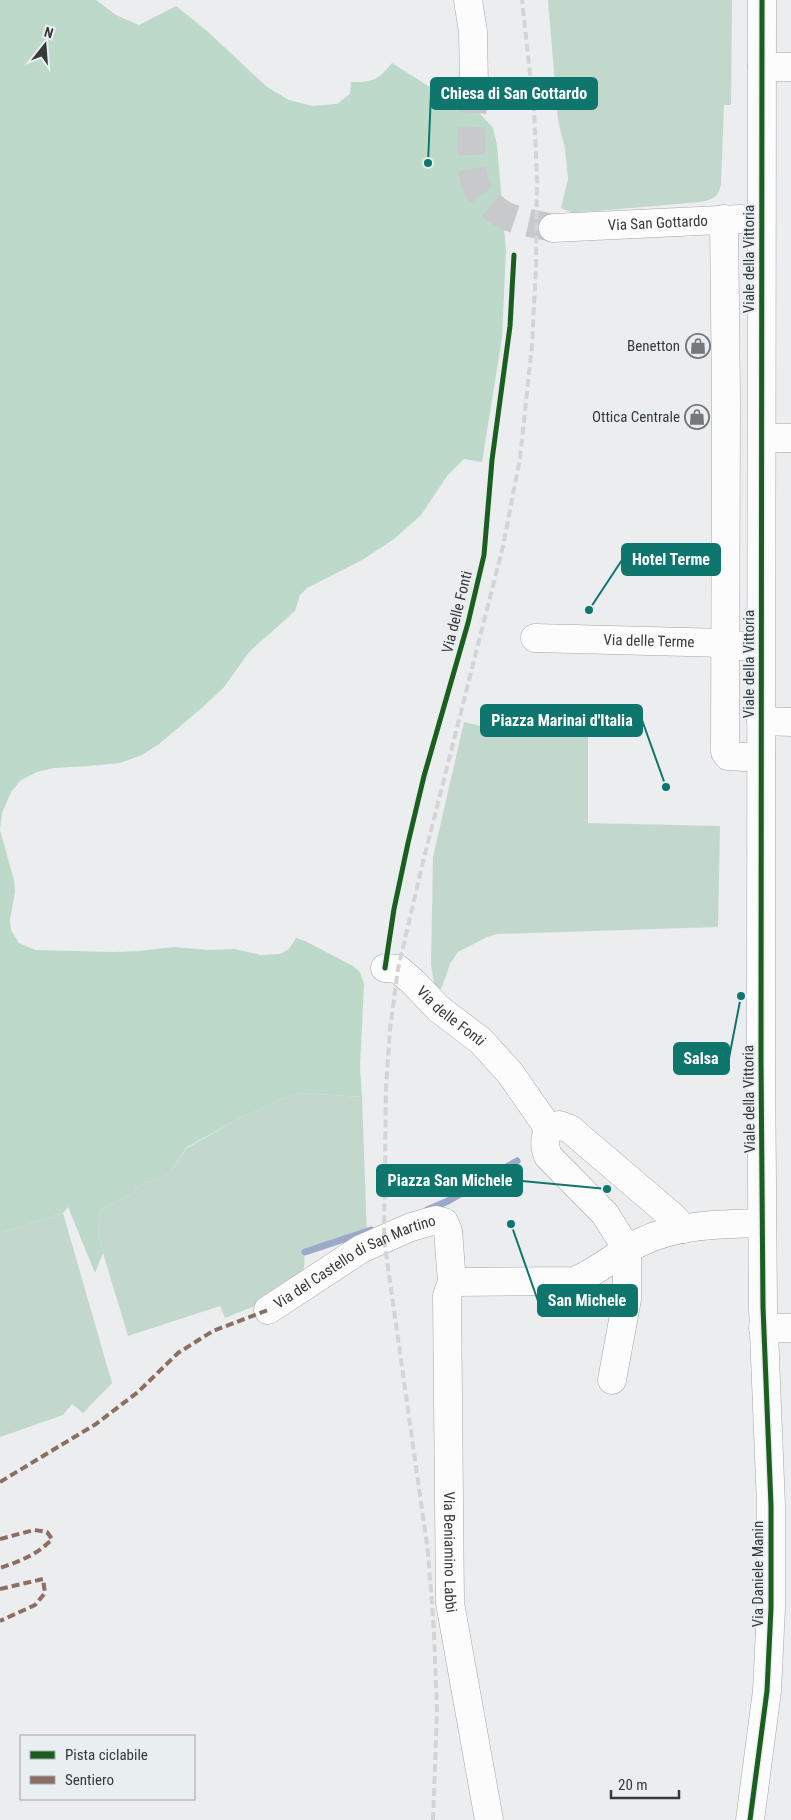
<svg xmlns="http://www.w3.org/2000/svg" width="791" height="1820" font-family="'Roboto Condensed',sans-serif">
<rect width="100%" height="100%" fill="#ebedef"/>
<!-- green -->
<g fill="#c3d8cd">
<path d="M548,0H732L731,105H724L721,185C718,197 712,200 700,202L573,213L561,208L568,179L565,149L558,120Z"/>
<polygon points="464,722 481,726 588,731 588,823 720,826 718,927 497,934 487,937 458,952 450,964 442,987 436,995 431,965 433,857"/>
<path d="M301,1093L362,1097L367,1236L304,1254C306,1262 303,1278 297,1284C282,1298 245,1309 225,1318L220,1306L128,1336L103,1253L98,1232L100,1210L135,1192L134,1188L169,1174L187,1148L236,1120L284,1098Z"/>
<polygon points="63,1213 112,1383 83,1413 72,1404 63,1415 0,1437 0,1233"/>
</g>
<!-- forest -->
<path fill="#bcd9ca" d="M0,0H96L116,15L139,25L176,6L207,31L267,87L289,100L312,106L337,104L350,94L351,82C374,82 378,80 392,63L455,103L473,106L493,128L497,145L506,250L502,338L482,462L464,459L447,476L421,515L394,539L362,560L307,588L300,595L295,611L250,651L224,687L203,707L159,744L142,755L120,763L89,766L54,768L37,772L21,780L11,792L2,813L0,830L14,880L15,892L10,920L11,930L19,943L35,950L113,952L139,951L174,947L208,950L235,949L260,955L280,954L289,949L296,938L305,941L353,966L360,972L364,984L360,1068L362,1097L301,1093L284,1098L236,1120L187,1147L169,1174L134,1188L135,1192L100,1210L98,1232L103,1253L95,1273L68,1207L63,1213L0,1233Z"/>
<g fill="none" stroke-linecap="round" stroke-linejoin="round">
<!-- stream -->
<g stroke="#9caac9" stroke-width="7">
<polyline points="427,1210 448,1201 517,1161"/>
<polyline points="305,1252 371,1230"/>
</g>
<!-- minor-tunnel -->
<path stroke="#c7c9cb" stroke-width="28" stroke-dasharray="28 14" stroke-linecap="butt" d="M474,85C473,115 466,161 477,188C482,198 492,207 501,213C516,222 536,224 553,228"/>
<defs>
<g id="minor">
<polyline points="468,0 473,32 474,85"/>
<polyline points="762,67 791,67"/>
<polyline points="724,219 726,398 725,752 728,756 761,758"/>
<path id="s1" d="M553,228L741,219"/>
<polyline points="762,438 791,438"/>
<path id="s2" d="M535,638L724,643L741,646"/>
<polyline points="761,721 791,722"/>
<path id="s3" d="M385,968L398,969L413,982L439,1009L481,1041L510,1073L549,1129"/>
<path id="s4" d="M452,1282L447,1296L450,1603L489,1820"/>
<path d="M452,1282L574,1281C598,1272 617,1253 641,1242C677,1224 722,1224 762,1223"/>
<path id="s5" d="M268,1310L361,1249L411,1227L436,1220L444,1222L448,1231L452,1282"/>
<polyline points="763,1328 791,1328"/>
<path d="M612,1380L627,1299V1249L605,1214L548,1156C544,1146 544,1138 549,1129L559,1125L570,1129L673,1217L684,1229"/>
<polyline points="750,1820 767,1691 771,1608 771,1506 763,1307 761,1059 762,0"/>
</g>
</defs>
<!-- minor casing -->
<use href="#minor" stroke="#a4a6a8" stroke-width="29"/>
<!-- minor -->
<use href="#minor" stroke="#fcfcfd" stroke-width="28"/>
<!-- rail -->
<polyline stroke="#d4d4d5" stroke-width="4" stroke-dasharray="8 4" stroke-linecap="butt" points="433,1820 437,1713 434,1631 428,1552 384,1239 386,1088 390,1029 398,969 422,866 503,546 520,458 532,345 536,267 537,178 534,110 522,0"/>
<!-- quiet -->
<g stroke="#8d6e63" stroke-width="4" stroke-dasharray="8 4" stroke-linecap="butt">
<polyline points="0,1482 96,1424 138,1392 178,1353 213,1331 268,1310"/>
<path d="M0,1539L34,1530L47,1532L52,1539C37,1555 20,1561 0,1568"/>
<polyline points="0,1589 43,1579 45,1593 35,1605 0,1621"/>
</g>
<defs>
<g id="cycleway">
<polyline points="385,968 394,909 408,843 424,776 468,623 484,555 492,460 510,326 514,255"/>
<polyline points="750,1820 767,1691 771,1608 771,1506 763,1307 761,1059 762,0"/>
</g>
</defs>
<!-- cycleway casing -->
<use href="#cycleway" stroke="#e9eef1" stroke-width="8"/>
<!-- cycleway -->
<use href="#cycleway" stroke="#1b5e20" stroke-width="5"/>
</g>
<!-- icons -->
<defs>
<symbol id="shop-ring" viewBox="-11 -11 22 22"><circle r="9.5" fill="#e9eef1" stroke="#767879" stroke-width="1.5"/><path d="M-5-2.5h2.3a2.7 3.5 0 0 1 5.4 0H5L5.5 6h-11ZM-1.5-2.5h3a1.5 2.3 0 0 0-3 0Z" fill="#767879"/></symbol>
</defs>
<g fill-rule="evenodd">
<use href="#shop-ring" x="684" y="332" width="28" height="28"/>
<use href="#shop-ring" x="683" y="403" width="28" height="28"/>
</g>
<g text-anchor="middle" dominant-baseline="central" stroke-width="4" stroke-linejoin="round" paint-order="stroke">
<!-- street labels -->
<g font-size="15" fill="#37393a" stroke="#e9eef1">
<text stroke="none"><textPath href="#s1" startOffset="105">Via San Gottardo</textPath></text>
<text transform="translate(749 259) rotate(-90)">Viale della Vittoria</text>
<text transform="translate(457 612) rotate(-76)">Via delle Fonti</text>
<text stroke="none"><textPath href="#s2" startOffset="114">Via delle Terme</textPath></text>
<text transform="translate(749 664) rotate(-90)">Viale della Vittoria</text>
<text stroke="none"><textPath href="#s3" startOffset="84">Via delle Fonti</textPath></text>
<text transform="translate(749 1099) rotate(-91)">Viale della Vittoria</text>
<text stroke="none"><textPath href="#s5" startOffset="100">Via del Castello di San Martino</textPath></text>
<text stroke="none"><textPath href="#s4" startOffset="271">Via Beniamino Labbi</textPath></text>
<text transform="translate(758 1574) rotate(-90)">Via Daniele Manin</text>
</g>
<!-- poi labels -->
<g font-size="15" fill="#37393a" stroke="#e9eef1" text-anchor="end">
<text x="680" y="346">Benetton</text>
<text x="680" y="417">Ottica Centrale</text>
</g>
</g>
<!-- callouts -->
<path fill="none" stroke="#0f766e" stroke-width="2" d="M428 163L431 93M589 610L622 560M666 787L642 720M741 996L729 1058M607 1189L522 1181M511 1224L538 1301"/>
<g fill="#0f766e" stroke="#e9eef1" stroke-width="2">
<circle cx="428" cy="163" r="5"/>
<circle cx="589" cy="610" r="5"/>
<circle cx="666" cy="787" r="5"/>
<circle cx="741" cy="996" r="5"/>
<circle cx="607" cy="1189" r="5"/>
<circle cx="511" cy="1224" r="5"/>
</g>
<g fill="#0f766e" stroke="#0f766e" stroke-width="2">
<rect x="431" y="78" width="166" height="31" rx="5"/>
<rect x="622" y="544" width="98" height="31" rx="5"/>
<rect x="481" y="705" width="161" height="31" rx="5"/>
<rect x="674" y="1043" width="55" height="31" rx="5"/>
<rect x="377" y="1165" width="145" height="31" rx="5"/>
<rect x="538" y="1285" width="99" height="31" rx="5"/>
</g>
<g font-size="16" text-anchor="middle" font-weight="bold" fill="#fff">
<text x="514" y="99">Chiesa di San Gottardo</text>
<text x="671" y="565">Hotel Terme</text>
<text x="562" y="726">Piazza Marinai d'Italia</text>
<text x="701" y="1064">Salsa</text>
<text x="450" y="1186">Piazza San Michele</text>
<text x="587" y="1306">San Michele</text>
</g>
<!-- legend -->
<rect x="20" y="1735" width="175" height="65" fill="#e9eef1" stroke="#a2a6a8"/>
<rect x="30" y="1751" width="25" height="8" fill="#1b5e20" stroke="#a2a6a8"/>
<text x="65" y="1760" font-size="15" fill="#37393a">Pista ciclabile</text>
<rect x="30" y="1776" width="25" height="8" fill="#8d6e63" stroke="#a2a6a8"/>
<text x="65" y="1785" font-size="15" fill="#37393a">Sentiero</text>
<!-- north arrow -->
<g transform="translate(45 45) rotate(17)" stroke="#e9eef1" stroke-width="4" paint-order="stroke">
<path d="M0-4L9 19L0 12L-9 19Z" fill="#37393a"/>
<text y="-8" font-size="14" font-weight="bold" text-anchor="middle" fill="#37393a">N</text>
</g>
<!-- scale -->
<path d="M611 1790v8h68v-8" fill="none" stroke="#37393a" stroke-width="2.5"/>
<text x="618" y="1790" font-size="15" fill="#37393a" stroke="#e9eef1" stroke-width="4" paint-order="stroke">20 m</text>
</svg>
